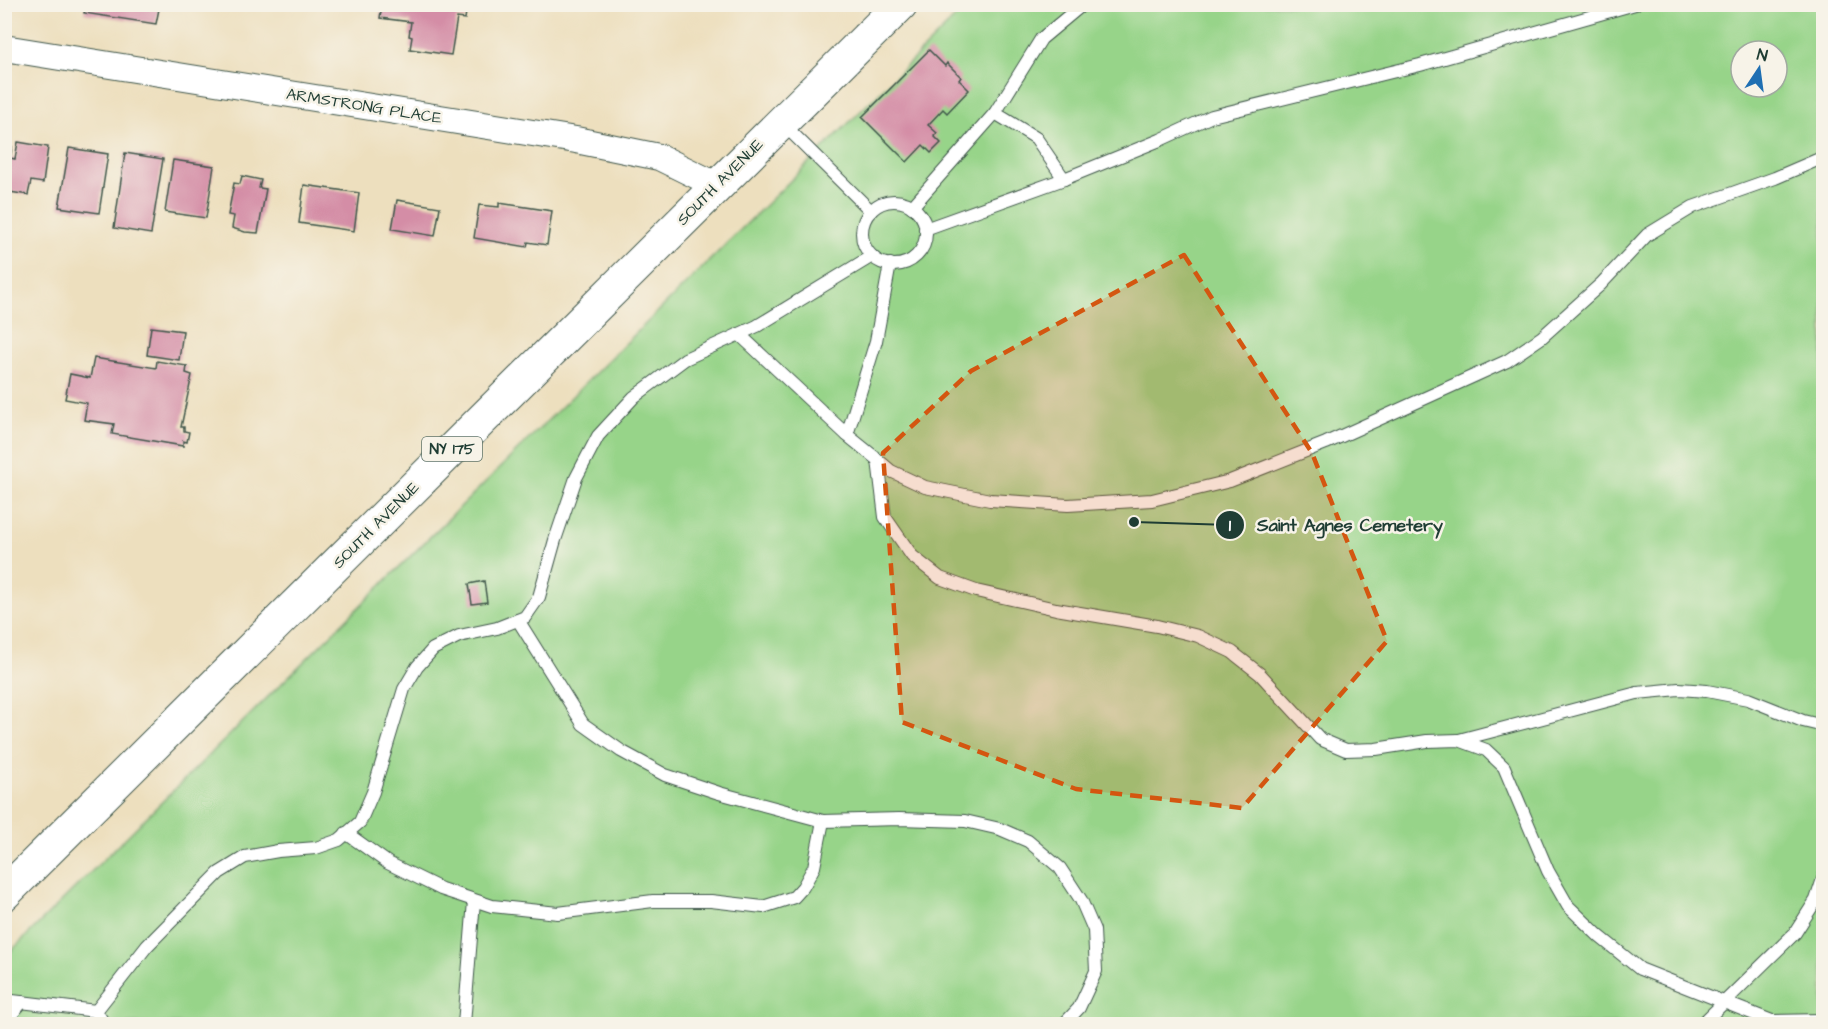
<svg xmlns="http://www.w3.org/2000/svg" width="1828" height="1029" viewBox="0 0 1828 1029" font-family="'Architects Daughter',sans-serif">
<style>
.green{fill:#97d489;stroke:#5b885e;stroke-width:1.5;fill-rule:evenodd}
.building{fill:#d48da6}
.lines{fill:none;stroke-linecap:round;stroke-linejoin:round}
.lane-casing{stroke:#3e5549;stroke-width:14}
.street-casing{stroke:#3e5549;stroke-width:28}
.primary-casing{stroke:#3e5549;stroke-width:35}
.lane{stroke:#fff;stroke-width:12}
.street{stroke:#fff;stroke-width:26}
.primary{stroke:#fff;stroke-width:33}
.marked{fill:#d45610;fill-opacity:0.2;stroke:#d45610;stroke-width:4.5;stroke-dasharray:12 8;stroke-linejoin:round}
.labels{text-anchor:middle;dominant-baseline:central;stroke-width:5;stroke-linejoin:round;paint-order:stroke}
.shield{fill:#f7f3e8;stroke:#60746a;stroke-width:1.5}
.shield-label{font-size:15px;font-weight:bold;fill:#1f3d34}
.street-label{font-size:16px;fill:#1f3d34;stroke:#f7f3e8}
.leader{fill:none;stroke:#1f3d34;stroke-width:2}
.callout-dot{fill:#1f3d34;stroke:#f7f3e8;stroke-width:2}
.mark-label{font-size:18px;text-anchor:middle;font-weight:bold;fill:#fff}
.callout-label{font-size:18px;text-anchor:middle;font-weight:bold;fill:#1f3d34;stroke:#f7f3e8;stroke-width:5;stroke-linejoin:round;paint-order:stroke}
</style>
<rect width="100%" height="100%" fill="#f7f3e8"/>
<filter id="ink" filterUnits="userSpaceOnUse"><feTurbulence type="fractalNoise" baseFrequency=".0167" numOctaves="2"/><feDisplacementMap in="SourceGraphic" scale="12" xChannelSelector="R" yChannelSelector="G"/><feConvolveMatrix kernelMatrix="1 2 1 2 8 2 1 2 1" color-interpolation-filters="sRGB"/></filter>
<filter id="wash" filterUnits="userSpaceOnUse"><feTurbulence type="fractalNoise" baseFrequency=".008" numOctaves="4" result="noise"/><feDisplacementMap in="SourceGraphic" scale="24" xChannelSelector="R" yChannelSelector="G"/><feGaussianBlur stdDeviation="1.35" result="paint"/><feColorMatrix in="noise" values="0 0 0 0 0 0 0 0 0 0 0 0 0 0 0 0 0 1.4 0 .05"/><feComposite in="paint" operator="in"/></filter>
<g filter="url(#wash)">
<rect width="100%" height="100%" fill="#eddfbe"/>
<path class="green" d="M968,5H1823V1024H5V957ZM1741,51H1777V87H1741Z"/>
<g id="blocks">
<g class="building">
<path d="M86,4H160L156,24L84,13Z"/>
<path d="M382,5H467L465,19L457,18L451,55L410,49L412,37L409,36L411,22L380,18Z"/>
<path d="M929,50L945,66L947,63L961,77L959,80L969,90L947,113L943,109L928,125L937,133L934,136L941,143L931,153L923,145L907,162L862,117Z"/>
<path d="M18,142L48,147L43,183L31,181L28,195L4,191V146L12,147L10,158L15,159Z"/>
<path d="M69,148L108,154L99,213L59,207Z"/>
<path d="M125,153L163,159L151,234L114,228Z"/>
<path d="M173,160L214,166L206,218L165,212Z"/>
<path d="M242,176L261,180L259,188L266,189L258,233L245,232L232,228L234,216L228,215L234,183L240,184Z"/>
<path d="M304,185L359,193L354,231L299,223Z"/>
<path d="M397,200L440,207L435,236L392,229Z"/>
<path d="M499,203L552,211L547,245L528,242L527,247L474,238L479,205L499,207Z"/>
<path d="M151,327L183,331L179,360L147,355Z"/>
<path d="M94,358L156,368L157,361L187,366L186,373L192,375L181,427H184V431L189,432L187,442L183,441V446L112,434L114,424L84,420L87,403L65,399L70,374L90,378Z"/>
<path d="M484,581L487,602L472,604L469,584Z"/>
</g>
</g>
</g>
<g filter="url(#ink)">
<use href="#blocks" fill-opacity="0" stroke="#3e5549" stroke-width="1.5"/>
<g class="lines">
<defs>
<g id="lane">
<path d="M995,113L1036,138L1064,179"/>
<path d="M782,123L871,211"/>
<circle cx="894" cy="233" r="32"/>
<path d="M912,207L995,113L1041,39L1083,4"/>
<path d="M925,229L1064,179L1160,140L1212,116L1420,65L1635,4"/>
<path d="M739,334L847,435L878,460L891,471L925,487L990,500L1068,505L1152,500L1230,481L1326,443L1507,361L1542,337L1601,284L1647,235L1693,207L1775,178L1824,157"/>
<path d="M847,435L876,341L890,264"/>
<path d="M878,460L885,517L912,556L940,578L976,591L1056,609L1157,626L1198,636L1232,652L1260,674L1320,739L1346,750L1376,749L1427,741L1459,740L1486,750L1504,767L1548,871L1568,906L1599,936L1640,969L1772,1021L1824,1020"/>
<path d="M518,620L583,724L621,751L665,775L719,793L823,821L899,819L965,821L1000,829L1028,841L1060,868L1081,900L1094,930L1096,971L1079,1008L1064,1024"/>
<path d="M1459,740L1637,693L1679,689L1707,691L1748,699L1803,721L1824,726"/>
<path d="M346,833L388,863L441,889L492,906L558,913L653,901H711L763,907L794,897L803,887L814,867L823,821"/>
<path d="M4,1000L96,1011L147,946L219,873L245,857L278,851L316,848L339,840L360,822L373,792L404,689L417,667L433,649L459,636L497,628L525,617L539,597L555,540L576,478L598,436L634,397L685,359L757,326L872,256"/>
<path d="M96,1011L104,1024"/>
<path d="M4,1023L22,1002"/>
<path d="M464,1024L474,901"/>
<path d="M1702,1024L1795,933L1816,900L1824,876"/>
</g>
<path id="street" d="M4,48L576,140L659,157L716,185"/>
<path id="primary" d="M4,894L901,4"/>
</defs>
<use href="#lane" class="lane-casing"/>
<use href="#street" class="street-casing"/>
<use href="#primary" class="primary-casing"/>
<use href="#lane" class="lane"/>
<use href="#street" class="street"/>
<use href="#primary" class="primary"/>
</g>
</g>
<path class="marked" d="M1184,255L1312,453L1387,641L1242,808L1076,789L902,722L883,453L971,371Z"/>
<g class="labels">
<rect class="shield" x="422" y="437" width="60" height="24" rx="4.5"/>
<g class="shield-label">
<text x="452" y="449">NY 175</text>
</g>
<g class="street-label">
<text transform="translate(364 106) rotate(9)">ARMSTRONG PLACE</text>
<text transform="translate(720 182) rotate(-45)">SOUTH AVENUE</text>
<text transform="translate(376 525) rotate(-45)">SOUTH AVENUE</text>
</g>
</g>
<path class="leader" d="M1134 522L1230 525"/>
<g class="callout-dot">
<circle cx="1134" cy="522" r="6"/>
<circle cx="1230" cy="525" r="15"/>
</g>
<g class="mark-label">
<text x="1230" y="531">1</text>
</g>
<g class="callout-label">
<text x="1350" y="531">Saint Agnes Cemetery</text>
</g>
<rect width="1828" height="1029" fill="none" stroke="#f7f3e8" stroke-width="24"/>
<g transform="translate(1759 69) rotate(13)"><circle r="28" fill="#f7f3e8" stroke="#a1aaa0" stroke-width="1.5"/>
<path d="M0-4.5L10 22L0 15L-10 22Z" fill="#1f6fb2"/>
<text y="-9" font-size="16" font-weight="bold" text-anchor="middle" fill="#1f3d34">N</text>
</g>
</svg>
